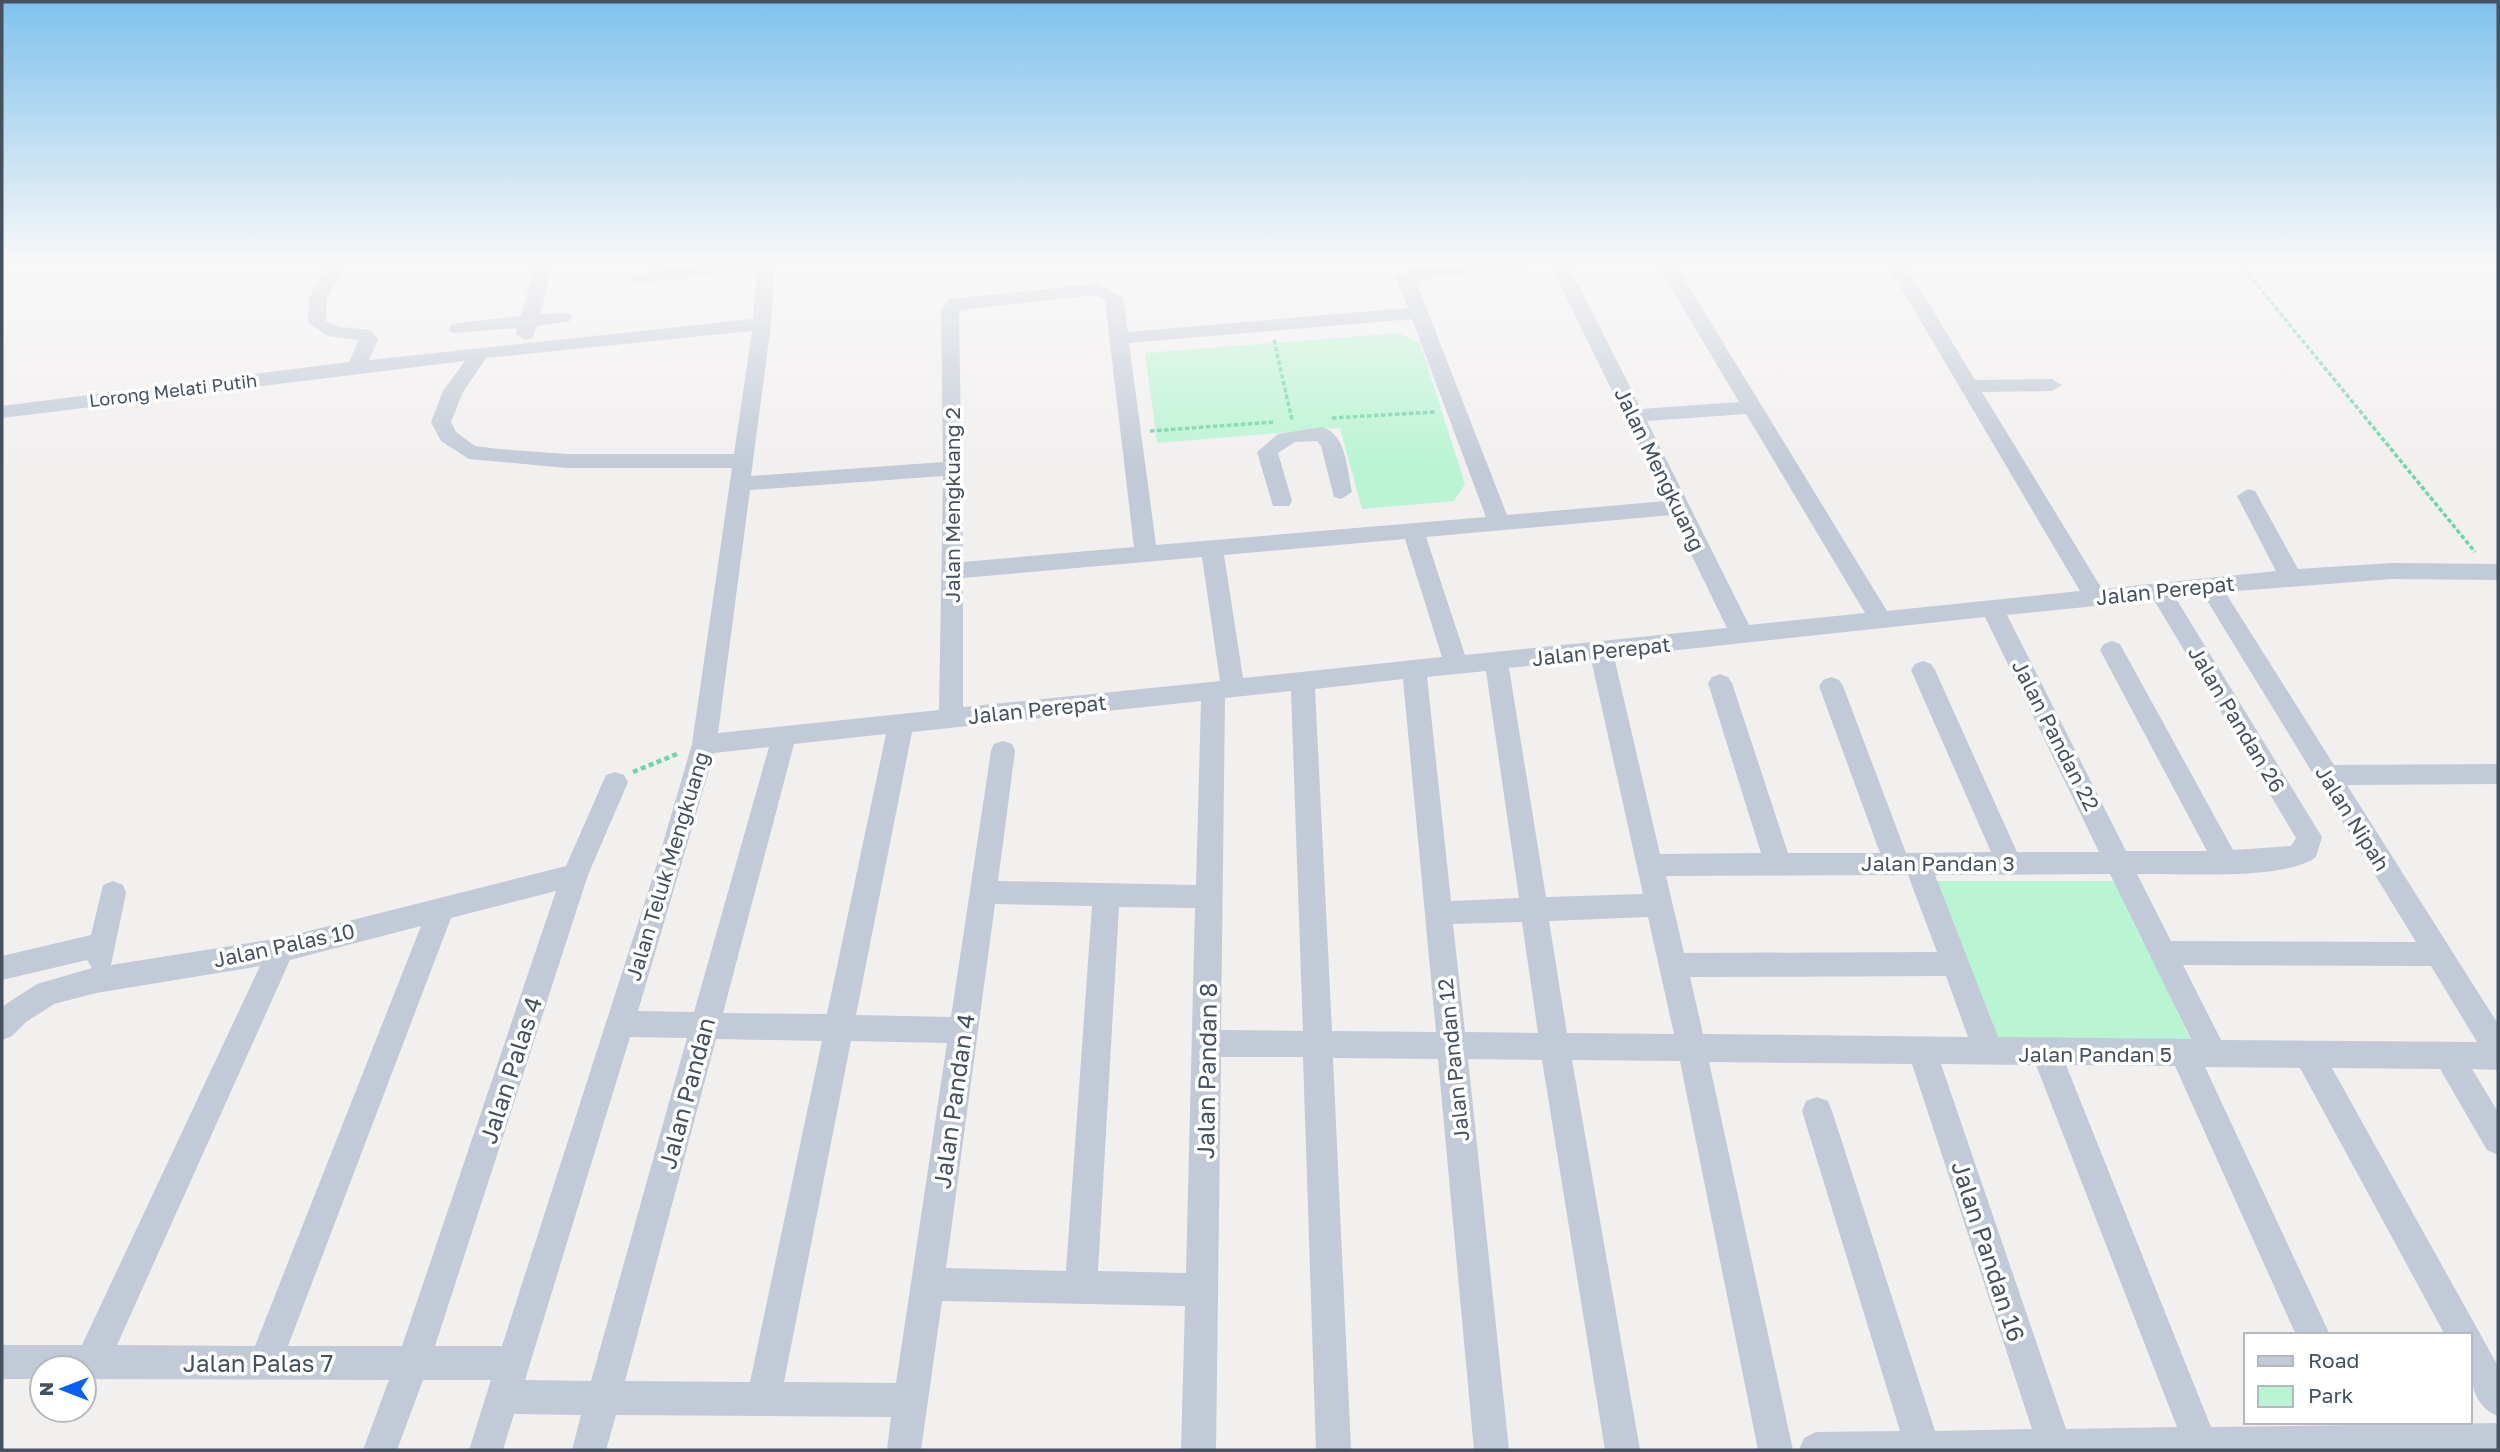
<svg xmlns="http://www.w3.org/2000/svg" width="2500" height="1452" viewBox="0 0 2500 1452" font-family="'Golos Text',sans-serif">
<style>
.green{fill:#b9f4d3}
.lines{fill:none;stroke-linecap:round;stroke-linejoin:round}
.path-far1{stroke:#6dd5a8;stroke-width:3.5;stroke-dasharray:4.5 2.5;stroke-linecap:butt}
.path{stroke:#6dd5a8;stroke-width:4.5;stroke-dasharray:5 3.5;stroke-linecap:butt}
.minor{fill:#c1cad6;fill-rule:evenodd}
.labels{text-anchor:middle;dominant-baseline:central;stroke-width:7;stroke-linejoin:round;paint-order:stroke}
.far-street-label{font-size:18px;fill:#45515f;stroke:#fff}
.street-label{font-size:21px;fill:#45515f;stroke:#fff}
.near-street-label{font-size:24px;fill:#45515f;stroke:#fff}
</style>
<rect width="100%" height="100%" fill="#f2efef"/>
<g class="green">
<path d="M1399,333L1420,343L1465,484L1454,501L1362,509L1340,428L1157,443L1145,353Z"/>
<path d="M1934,881H2116L2191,1041H1993Z"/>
</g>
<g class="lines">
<g class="path-far1">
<path d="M2240,264L2475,552"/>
<path d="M1274,340L1292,420"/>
<path d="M1332,418L1435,412"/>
<path d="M1150,431L1274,422"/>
</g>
<path class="path" d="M633,772L677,754"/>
<g class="minor">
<path d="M327,264H345L327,298L326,321L340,327L371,330L378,340L369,360L753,319L757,269L639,283L630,278L639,273L710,264H775L771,324L751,476L943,462L941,310L949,299L1097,284L1123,297L1128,332L1408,308L1396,277L1413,267L1529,264L1520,269L1415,279L1507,515L1666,501L1550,264H1568L1641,409L1739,402L1657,264H1675L1887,611L2080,591L1887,264H1905L1975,380L2052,379L2062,385L2052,391L1982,392L2102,589L2276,571L2237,496L2248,489L2255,491L2298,569L2392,563L2498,564V580L2392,579L2225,592L2334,765L2498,764V784L2347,785L2498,1024V1070L2472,1069L2498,1112V1155L2487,1150L2440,1069L2332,1068L2498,1366V1416C2466,1404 2470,1364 2470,1335H2445L2300,1068L2205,1067L2330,1335H2296L2175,1066L2066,1065L2211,1427L2498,1423V1450H1799L1804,1438L1816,1432L1900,1431L1802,1111L1806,1101L1817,1097L1828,1101L1832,1111L1935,1431L2032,1429L1912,1064L1709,1062L1793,1450H1758L1680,1061L1572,1060L1640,1450H1605L1542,1060L1468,1059L1509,1450H1474L1438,1059L1333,1058L1351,1450H1316L1303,1057H1221L1216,1450H1181L1185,1306L942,1301L921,1450H887L891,1417L616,1415L606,1450H572L581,1415L514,1414L503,1450H469L491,1380H423L397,1450H363L389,1380L84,1379V1368H42V1379H2V1345H82L260,966L96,993L54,1004L26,1022L12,1036L2,1040V1008L6,1004L37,984L92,968L87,960L2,980V956L91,935L103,885L113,881L123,885L126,893L111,965L281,938L566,866L606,775L615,772L624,775L628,782L588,875L435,1346H502L656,867L692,744L732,468H567L469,459L441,441L431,422L443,391L465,361L2,418V406L349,362L359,340L328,336L308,323L309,298ZM1094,295L1105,300L1134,547L963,562L959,310ZM1412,319L1486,517L1156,545L1129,343ZM752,331L734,454H567L499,449L475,446L456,432L451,422L463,392L486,358ZM1746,414L1865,613L1749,625L1647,421ZM943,476L939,710L718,733L750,490ZM1672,515L1727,628L1465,655L1426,537ZM1405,539L1442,657L1243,678L1224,555ZM1202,557L1220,681L963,707V578ZM2203,594L2416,942L2171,941L2137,874C2180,873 2284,881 2316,857L2322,837L2175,597ZM2154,600L2296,838L2291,846L2233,850L2120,644L2112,641L2104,644L2100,650L2207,851H2126L2007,615ZM1985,617L2099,852H2017L1935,670L1931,664L1923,661L1915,664L1911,670L1991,852L1906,853L1843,686L1839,680L1831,677L1823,680L1819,686L1880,853H1788L1732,683L1728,677L1720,674L1712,677L1708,683L1761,853L1660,854L1614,657ZM1591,659L1643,894L1546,897L1509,668ZM1486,671L1519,898L1451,901L1427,677ZM1403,679L1436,1032L1332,1031L1315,689ZM1291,691L1303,1031L1221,1030L1225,698ZM1201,701L1196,885L998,881L1015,751L1012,744L1003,741L994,744L991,751L951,1017L856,1015L912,732ZM886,734L827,1014L723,1013L794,744ZM769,747L694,1012L638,1011L714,753ZM2110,874L2191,1039L1998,1037L1935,875ZM1908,875L1937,952L1684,953L1666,876ZM556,891L402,1346H288L451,918ZM995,904L1092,906L1066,1271L946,1268ZM1119,907L1195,908L1186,1273L1098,1271ZM1648,917L1674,1034L1567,1033L1549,921ZM1522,922L1538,1033L1465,1032L1453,924ZM421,926L255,1346L117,1345L290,960ZM2183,965L2431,966L2477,1042L2221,1040ZM1946,976L1968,1037L1703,1034L1690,977ZM630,1037L687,1038L591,1381L525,1380ZM716,1039L822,1041L750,1382L625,1381ZM851,1041L947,1043L896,1383L784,1382ZM1941,1064L2036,1065L2177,1427L2066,1429Z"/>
<path d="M535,264H553L540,314L570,313L572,317L570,321L537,326L532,338L525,340L516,334L517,328L451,333L449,329L451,325L458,323L521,316Z"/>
<path d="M1322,427C1347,434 1347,471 1352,492L1341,499L1334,497L1321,446L1317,441L1295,442L1278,453L1292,501L1289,506H1273L1257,452L1278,434Z"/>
</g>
</g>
<linearGradient id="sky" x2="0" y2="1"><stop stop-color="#7fc2ed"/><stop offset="0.56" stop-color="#f9f8f8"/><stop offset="1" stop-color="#f9f8f8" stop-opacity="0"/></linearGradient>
<rect width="2500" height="468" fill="url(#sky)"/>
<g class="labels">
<g class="far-street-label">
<text transform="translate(173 390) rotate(-7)">Lorong Melati Putih</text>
</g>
<g class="street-label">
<text transform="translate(1660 469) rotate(64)">Jalan Mengkuang</text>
<text transform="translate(952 505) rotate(-90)">Jalan Mengkuang 2</text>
<text transform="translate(2165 590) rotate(-6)">Jalan Perepat</text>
<text transform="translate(1601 651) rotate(-6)">Jalan Perepat</text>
<text transform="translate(1037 709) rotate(-6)">Jalan Perepat</text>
<text transform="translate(2237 719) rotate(59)">Jalan Pandan 26</text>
<text transform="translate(2056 735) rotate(63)">Jalan Pandan 22</text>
<text transform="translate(2353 818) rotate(58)">Jalan Nipah</text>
<text x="1938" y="863">Jalan Pandan 3</text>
<text transform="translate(667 866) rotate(-73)">Jalan Teluk Mengkuang</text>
<text transform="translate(284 945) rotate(-12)">Jalan Palas 10</text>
<text x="2095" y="1054">Jalan Pandan 5</text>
<text transform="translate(1453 1060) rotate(-96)">Jalan Pandan 12</text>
</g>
<g class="near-street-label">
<text transform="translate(510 1070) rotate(-72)">Jalan Palas 4</text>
<text transform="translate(1206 1071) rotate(-89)">Jalan Pandan 8</text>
<text transform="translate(686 1093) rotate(-75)">Jalan Pandan</text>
<text transform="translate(953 1101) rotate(-82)">Jalan Pandan 4</text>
<text transform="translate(1989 1251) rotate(72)">Jalan Pandan 16</text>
<text x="258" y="1362">Jalan Palas 7</text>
</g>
</g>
<rect width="2500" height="1452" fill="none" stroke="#45515f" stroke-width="7"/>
<rect x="2244" y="1333" width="228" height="91" fill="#ffffff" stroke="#b5b9bf" stroke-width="2"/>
<rect x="2258" y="1356" width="35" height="10" fill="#c1cad6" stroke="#b5b9bf" stroke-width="2"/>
<text x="2308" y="1368" font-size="21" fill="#45515f">Road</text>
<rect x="2258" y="1386" width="35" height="21" fill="#b9f4d3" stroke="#b5b9bf" stroke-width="2"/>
<text x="2308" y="1403" font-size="21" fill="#45515f">Park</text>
<g transform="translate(63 1389) rotate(270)"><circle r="33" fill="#ffffff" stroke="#b5b9bf" stroke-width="2"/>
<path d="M0-5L12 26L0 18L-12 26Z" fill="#0660f5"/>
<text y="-10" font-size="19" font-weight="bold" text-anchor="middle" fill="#45515f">N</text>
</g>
</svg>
